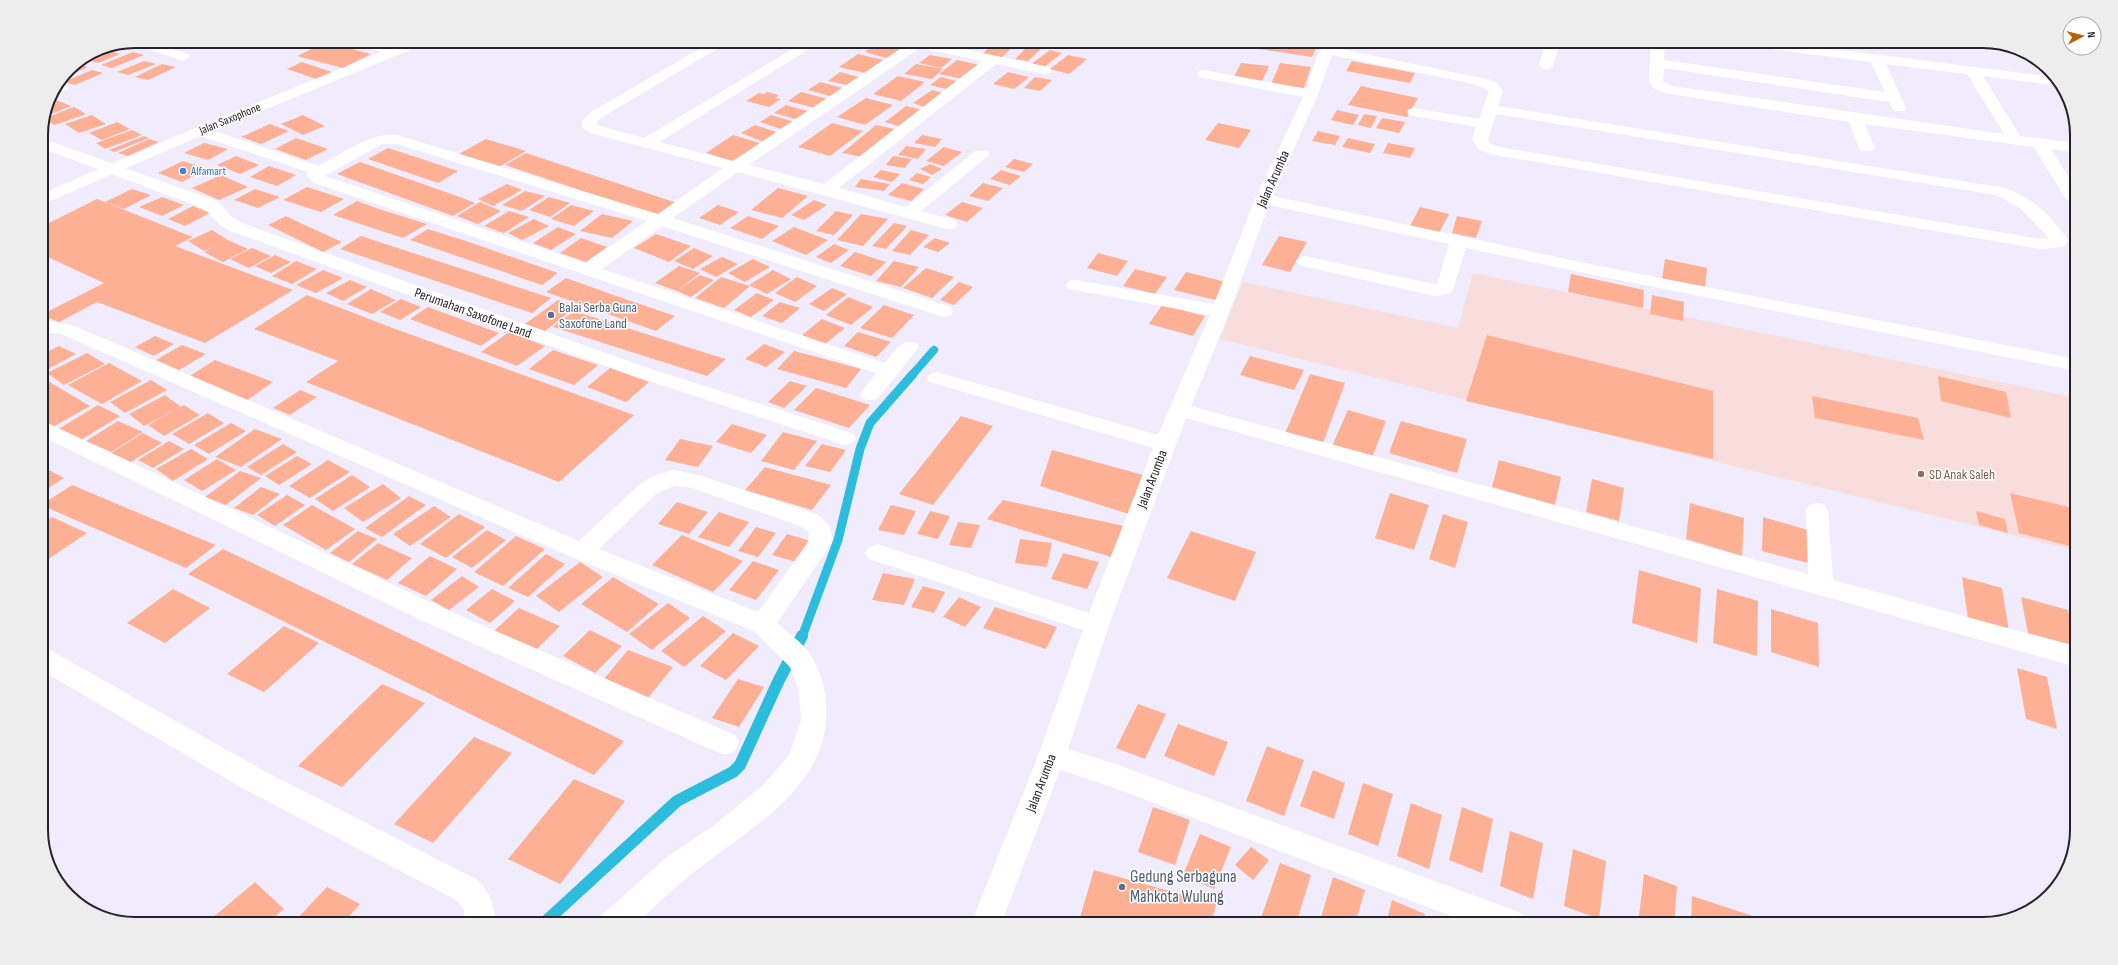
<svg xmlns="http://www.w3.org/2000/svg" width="2118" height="965" viewBox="0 0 2118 965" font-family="'Sofia Sans Condensed',sans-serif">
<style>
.education{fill:#f8dddc}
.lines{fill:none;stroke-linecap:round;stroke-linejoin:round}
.stream-far2{stroke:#2bbcde;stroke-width:8}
.stream-far1{stroke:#2bbcde;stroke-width:9}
.stream{stroke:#2bbcde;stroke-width:12}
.building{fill:#feb094}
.street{fill:#fff;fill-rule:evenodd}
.secondary{fill:#fff;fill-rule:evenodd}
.shop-dot{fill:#3f7fe0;stroke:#fff;stroke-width:1.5}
.service-dot{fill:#5c6f8a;stroke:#fff;stroke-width:1.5}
.education-dot{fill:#8d6e63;stroke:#fff;stroke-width:1.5}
.labels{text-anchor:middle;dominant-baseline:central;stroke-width:3;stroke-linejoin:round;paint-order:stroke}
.far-street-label{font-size:12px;fill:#25222d;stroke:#fff}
.far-shop-label{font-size:12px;fill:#366cbe;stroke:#fff;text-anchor:start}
.street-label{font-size:14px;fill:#25222d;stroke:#fff}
.service-label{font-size:14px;fill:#4e5e75;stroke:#fff;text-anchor:start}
.education-label{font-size:14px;fill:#785e54;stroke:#fff;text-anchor:start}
.near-service-label{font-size:17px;fill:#4e5e75;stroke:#fff;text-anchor:start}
.rim{fill:none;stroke:#25222d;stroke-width:2}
</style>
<rect width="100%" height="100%" fill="#f0ecfd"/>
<path class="education" d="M1473,273L2077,398V551L1220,339L1243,282L1458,328Z"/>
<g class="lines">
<path class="stream-far2" d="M912,375L934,350"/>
<path class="stream-far1" d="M802,637L838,540L860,449L870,423L913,374"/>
<path class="stream" d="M543,924L677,801L733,772L740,765L778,682L802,636"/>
</g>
<g class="building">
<path d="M943,41H959L954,45L941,42Z"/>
<path d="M997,41H1012L1018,42L1001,58L982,54Z"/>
<path d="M1243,41H1320L1312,57L1240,46Z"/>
<path d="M1415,41H1434L1432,45Z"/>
<path d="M326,42L371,54L343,68L297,56Z"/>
<path d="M880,42L906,48L890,59L865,52Z"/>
<path d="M1027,47L1041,49L1028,61L1015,59Z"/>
<path d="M1050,50L1062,53L1043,68L1030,65Z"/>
<path d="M110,51L120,54L98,63L88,60Z"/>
<path d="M133,52L144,55L112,68L101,65Z"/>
<path d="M858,54L883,60L865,73L839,67Z"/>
<path d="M930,55L952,59L941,68L919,63Z"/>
<path d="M1068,55L1087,59L1069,74L1050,69Z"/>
<path d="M957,60L980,65L963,79L939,74Z"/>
<path d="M144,61L156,64L128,75L117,72Z"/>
<path d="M1352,61L1415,73L1410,83L1346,71Z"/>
<path d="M302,62L335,73L319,80L287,69Z"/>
<path d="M1241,63L1269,66L1262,81L1234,77Z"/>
<path d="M1280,63L1311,67L1304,88L1271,84Z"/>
<path d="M77,64L88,67L62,79L69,68Z"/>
<path d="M162,64L176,67L148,80L135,77Z"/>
<path d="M916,64L939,68L943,69L932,79L904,74Z"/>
<path d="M92,70L103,73L75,85L64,82Z"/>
<path d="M840,72L863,78L852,86L828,81Z"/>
<path d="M1008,72L1029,77L1014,89L993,84Z"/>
<path d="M898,76L925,82L901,101L873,94Z"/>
<path d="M941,77L960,82L950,90L930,85Z"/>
<path d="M1035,77L1052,80L1040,91L1024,88Z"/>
<path d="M820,82L846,89L834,97L808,90Z"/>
<path d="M1361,86L1418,98L1407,117L1348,105Z"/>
<path d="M932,90L947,94L927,108L913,103Z"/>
<path d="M767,92L779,95L775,98L781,99L769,107L746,101L759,93L764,94Z"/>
<path d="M801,92L828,99L815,108L788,101Z"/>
<path d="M866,98L893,105L865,125L837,117Z"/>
<path d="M56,100L71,106L44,117L47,103Z"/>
<path d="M786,105L811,112L799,120L774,113Z"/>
<path d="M906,106L923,110L901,127L885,122Z"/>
<path d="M74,107L86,114L55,125L43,119Z"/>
<path d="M1337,110L1359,115L1353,125L1331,120Z"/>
<path d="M1364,114L1377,116L1371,128L1358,125Z"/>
<path d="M92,115L106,124L79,133L65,124Z"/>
<path d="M303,115L325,126L303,135L281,124Z"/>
<path d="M771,115L795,122L784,130L760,122Z"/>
<path d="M1382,118L1405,122L1399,133L1376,128Z"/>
<path d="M117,122L130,129L102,140L89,133Z"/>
<path d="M832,123L863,131L830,156L798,147Z"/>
<path d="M1218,123L1251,130L1239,148L1205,140Z"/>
<path d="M270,124L289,131L261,144L241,137Z"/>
<path d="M755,125L779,133L764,142L741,133Z"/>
<path d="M876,125L895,129L862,157L842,153Z"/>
<path d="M132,130L142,135L105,149L96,143Z"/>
<path d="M1318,131L1340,136L1335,145L1312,141Z"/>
<path d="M733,135L763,144L735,162L706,153Z"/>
<path d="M922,135L942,139L935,147L914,143Z"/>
<path d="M144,136L149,138L114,152L109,150Z"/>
<path d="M296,138L328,149L306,160L275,149Z"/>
<path d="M1348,138L1375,144L1370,153L1342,147Z"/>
<path d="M149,139L159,142L128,156L118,153Z"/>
<path d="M486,139L526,151L499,167L457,155Z"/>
<path d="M204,143L228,149L208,160L184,153Z"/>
<path d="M1388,143L1415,148L1410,158L1383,153Z"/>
<path d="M906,146L926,149L918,159L898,155Z"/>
<path d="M944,147L962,152L944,166L926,161Z"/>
<path d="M388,148L422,159L458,171L438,183L368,159Z"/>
<path d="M526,153L541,158L677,203L657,216L505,165Z"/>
<path d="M236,156L259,165L240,174L217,165Z"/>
<path d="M893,156L912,159L905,168L886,165Z"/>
<path d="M1014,159L1033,164L1024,172L1005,167Z"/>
<path d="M183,161L208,169L182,182L158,173Z"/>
<path d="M360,162L460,197L475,203L453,216L337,174Z"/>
<path d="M930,164L942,169L932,175L920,169Z"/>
<path d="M269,166L296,175L277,186L250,177Z"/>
<path d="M881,170L900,174L892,182L873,177Z"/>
<path d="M1001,170L1021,176L1010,185L990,179Z"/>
<path d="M917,173L931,177L923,184L909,180Z"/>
<path d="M221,175L248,187L219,200L192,188Z"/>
<path d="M861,179L890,184L884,191L855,187Z"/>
<path d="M902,183L924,189L911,201L888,195Z"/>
<path d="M983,183L1003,188L988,201L969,196Z"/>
<path d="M507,184L522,190L493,206L478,199Z"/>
<path d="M307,187L326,193L344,199L321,212L283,200Z"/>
<path d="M778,188L808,196L782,218L751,210Z"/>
<path d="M132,189L151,195L124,209L105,202Z"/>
<path d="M255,189L280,197L258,208L234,200Z"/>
<path d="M525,191L545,196L522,211L502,205Z"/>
<path d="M162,197L184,205L162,216L139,207Z"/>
<path d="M549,197L570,203L550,217L529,210Z"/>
<path d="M97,199L193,237L175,246L293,290L205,343L97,302L59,322L41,315L104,283L41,254V227Z"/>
<path d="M814,200L827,205L804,220L791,215Z"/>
<path d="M357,201L379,209L427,224L403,238L333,215Z"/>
<path d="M480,202L501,211L478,224L457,216Z"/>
<path d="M962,202L983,208L967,222L945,215Z"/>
<path d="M571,205L594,211L574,226L551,219Z"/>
<path d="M718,205L739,212L720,225L699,218Z"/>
<path d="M193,206L210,213L185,226L168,219Z"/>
<path d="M1420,207L1449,214L1438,235L1409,228Z"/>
<path d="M509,211L529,217L504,233L484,226Z"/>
<path d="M836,211L853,215L834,235L816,231Z"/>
<path d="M602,214L633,221L612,238L580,231Z"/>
<path d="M861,214L888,219L863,246L837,240Z"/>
<path d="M286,216L307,226L342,242L323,252L268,225Z"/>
<path d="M748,216L779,226L762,239L730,228Z"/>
<path d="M1457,216L1482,221L1476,238L1452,233Z"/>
<path d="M534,219L549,226L522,240L508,233Z"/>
<path d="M894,223L907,226L886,249L872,246Z"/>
<path d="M558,227L576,234L551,250L533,243Z"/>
<path d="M794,227L828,240L806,255L772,241Z"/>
<path d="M428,229L469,242L558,273L542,285L410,240Z"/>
<path d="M212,230L228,240L248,249L223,262L204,252L217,245L204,251L188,241Z"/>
<path d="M911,230L929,235L910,255L892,251Z"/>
<path d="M656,234L691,246L669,262L634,248Z"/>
<path d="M361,236L493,279L551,298L532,313L340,249Z"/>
<path d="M1279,236L1307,242L1290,272L1262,265Z"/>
<path d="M581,238L607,247L586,262L560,253Z"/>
<path d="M935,238L950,243L938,252L923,247Z"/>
<path d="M834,244L849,250L831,263L816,257Z"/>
<path d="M252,248L271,256L249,268L230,259Z"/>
<path d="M694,248L713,256L693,269L674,261Z"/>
<path d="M855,252L886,262L871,276L840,266Z"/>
<path d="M1098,253L1128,261L1117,276L1087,268Z"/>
<path d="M275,255L291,262L271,273L255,266Z"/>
<path d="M722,257L738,264L716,277L700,269Z"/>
<path d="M753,259L770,267L745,282L728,273Z"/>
<path d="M1665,259L1707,268L1705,288L1662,279Z"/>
<path d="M296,261L317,269L292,284L272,276Z"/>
<path d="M894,261L919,267L901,287L876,281Z"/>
<path d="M679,266L700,273L677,291L655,283Z"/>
<path d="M926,268L954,277L932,298L903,288Z"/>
<path d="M1135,269L1167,277L1155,294L1123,286Z"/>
<path d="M323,270L343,278L316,293L296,285Z"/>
<path d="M773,270L791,279L767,294L749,285Z"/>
<path d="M1186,272L1226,282L1215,300L1174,290Z"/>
<path d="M1571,274L1644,290L1643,308L1568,292Z"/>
<path d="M700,275L714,280L691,297L677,291Z"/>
<path d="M721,277L750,286L724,308L695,298Z"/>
<path d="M797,277L817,286L795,302L775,293Z"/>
<path d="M566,278L622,298L675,316L656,331L546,292Z"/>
<path d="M350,280L367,287L343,301L326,293Z"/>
<path d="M959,282L973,287L954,305L940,300Z"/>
<path d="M832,288L847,294L824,311L809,304Z"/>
<path d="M371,289L396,300L372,314L347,304Z"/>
<path d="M757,293L774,300L751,317L734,310Z"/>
<path d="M307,295L390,327L634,415L559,482L306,382L338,361L254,329Z"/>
<path d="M1652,295L1684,302L1683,321L1650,314Z"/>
<path d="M848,297L873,307L851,325L826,315Z"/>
<path d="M401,299L421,307L400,320L380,312Z"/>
<path d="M558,300L576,307L545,331L525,324Z"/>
<path d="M780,302L800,308L782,323L762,316Z"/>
<path d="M884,305L914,315L892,338L860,328Z"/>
<path d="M1162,305L1205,316L1193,336L1149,324Z"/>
<path d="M428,307L466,321L499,333L481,346L410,319Z"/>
<path d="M574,311L706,353L726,359L707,376L553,327Z"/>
<path d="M822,319L845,328L825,344L802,335Z"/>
<path d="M509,332L545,346L517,366L481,352Z"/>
<path d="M858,332L891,342L876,357L844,346Z"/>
<path d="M1487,335L1713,391V459L1466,401Z"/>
<path d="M155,336L174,344L154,356L135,347Z"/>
<path d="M764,344L785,352L766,367L745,359Z"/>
<path d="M182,345L206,354L179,370L156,360Z"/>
<path d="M59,346L76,354L41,373V355Z"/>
<path d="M553,350L598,365L574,385L529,369Z"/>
<path d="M794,351L821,358L861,369L846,388L777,369Z"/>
<path d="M87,353L105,364L64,385L47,373Z"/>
<path d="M1250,356L1304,370L1294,390L1240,375Z"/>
<path d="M215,360L273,382L246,401L188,377Z"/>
<path d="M109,363L142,381L102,404L68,385Z"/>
<path d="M610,368L649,382L626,402L587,387Z"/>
<path d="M1310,374L1345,383L1322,446L1284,436Z"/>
<path d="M1938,376L2006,392L2011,418L1941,401Z"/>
<path d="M151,380L167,390L125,413L110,402Z"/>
<path d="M48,381L90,406L53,427L41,419V385Z"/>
<path d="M790,381L807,386L784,408L768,402Z"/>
<path d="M816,388L870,405L849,428L794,410Z"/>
<path d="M300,390L317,397L290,415L273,408Z"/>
<path d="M165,395L181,407L144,426L129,414Z"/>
<path d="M1812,396L1918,418L1924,440L1815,418Z"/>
<path d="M98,405L120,416L79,441L57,430Z"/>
<path d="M184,405L200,415L164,436L148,425Z"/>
<path d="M1348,410L1386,421L1372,458L1332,446Z"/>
<path d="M208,413L224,423L189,444L172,434Z"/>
<path d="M961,416L993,426L933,505L899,494Z"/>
<path d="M118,421L143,432L111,452L86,441Z"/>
<path d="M1401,421L1467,439L1457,473L1389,453Z"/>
<path d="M231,423L246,431L209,454L194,445Z"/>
<path d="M732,424L767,435L751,453L716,442Z"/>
<path d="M255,429L282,439L241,467L215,457Z"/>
<path d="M783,432L817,441L794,470L761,461Z"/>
<path d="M143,433L162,443L129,463L111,453Z"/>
<path d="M680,439L713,446L698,467L665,460Z"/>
<path d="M169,441L184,449L153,468L138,460Z"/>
<path d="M283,444L297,452L261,475L247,467Z"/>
<path d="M822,444L846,450L830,472L805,466Z"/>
<path d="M191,449L208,459L173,481L156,469Z"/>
<path d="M1052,450L1147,476L1132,515L1040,486Z"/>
<path d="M297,456L312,464L279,485L265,476Z"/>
<path d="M217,459L236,470L202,491L184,480Z"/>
<path d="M328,460L350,472L310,498L289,486Z"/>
<path d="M1499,460L1561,477L1555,505L1492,487Z"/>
<path d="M41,466L64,478L41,493Z"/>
<path d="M765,467L831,485L812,510L745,490Z"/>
<path d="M240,471L261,478L226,505L205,497Z"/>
<path d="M352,475L370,487L333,511L315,499Z"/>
<path d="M1592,479L1624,488L1619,521L1586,512Z"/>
<path d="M383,484L401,498L363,522L344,508Z"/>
<path d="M72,485L196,537L216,545L186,568L41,505Z"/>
<path d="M261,487L280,494L253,515L234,508Z"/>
<path d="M1390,493L1429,505L1414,550L1375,538Z"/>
<path d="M2010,493L2077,509V548L2019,533Z"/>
<path d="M287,495L305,505L275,526L257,515Z"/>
<path d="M409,496L426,505L382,537L365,528Z"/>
<path d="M1003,500L1124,526L1111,557L987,519Z"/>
<path d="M677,502L708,512L689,534L658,524Z"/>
<path d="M1690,503L1744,518L1742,556L1686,539Z"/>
<path d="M312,505L355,529L326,550L283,525Z"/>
<path d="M891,505L916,511L904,535L878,530Z"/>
<path d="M434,506L451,517L410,546L393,534Z"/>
<path d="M930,511L950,516L938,539L917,534Z"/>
<path d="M1976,511L2005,519L2008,533L1979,525Z"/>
<path d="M719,512L749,522L729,547L698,537Z"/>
<path d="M459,514L485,527L446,558L420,544Z"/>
<path d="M1443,514L1468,522L1455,568L1429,559Z"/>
<path d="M52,517L87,533L41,564V524Z"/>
<path d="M1763,517L1808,530V563L1762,551Z"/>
<path d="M958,522L980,525L971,548L949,545Z"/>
<path d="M756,527L776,533L758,557L738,551Z"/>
<path d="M487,530L506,540L472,568L452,557Z"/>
<path d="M358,531L377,539L349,562L330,553Z"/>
<path d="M1191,531L1256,552L1235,601L1167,578Z"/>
<path d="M787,534L811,541L796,562L772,555Z"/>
<path d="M682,535L743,561L713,592L652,565Z"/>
<path d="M516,536L545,549L503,586L474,572Z"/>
<path d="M1020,539L1052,543L1047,567L1015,563Z"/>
<path d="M378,543L412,558L387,580L352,564Z"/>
<path d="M223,549L411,639L624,741L594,775L571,764L188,574Z"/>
<path d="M1063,553L1099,562L1087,589L1051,579Z"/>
<path d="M546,554L565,564L528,597L508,588Z"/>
<path d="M430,556L457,569L426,596L398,583Z"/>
<path d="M753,561L779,570L756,600L729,590Z"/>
<path d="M580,562L603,577L559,612L536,596Z"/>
<path d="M1639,570L1701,588L1697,643L1632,623Z"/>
<path d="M883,573L915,579L904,605L872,600Z"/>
<path d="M462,576L479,587L449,610L431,600Z"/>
<path d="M613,577L659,604L627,632L581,604Z"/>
<path d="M1962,577L2002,588L2009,631L1968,619Z"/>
<path d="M923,586L945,592L934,613L911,607Z"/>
<path d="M173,589L210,608L165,643L127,623Z"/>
<path d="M492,589L515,601L490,623L466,610Z"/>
<path d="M1717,589L1758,601L1757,656L1713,643Z"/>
<path d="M959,597L981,607L965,627L943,617Z"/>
<path d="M2021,597L2068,610L2076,646L2028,633Z"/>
<path d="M668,603L690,618L652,650L629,634Z"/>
<path d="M995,607L1057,627L1046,649L983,628Z"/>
<path d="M519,608L560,626L535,651L494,631Z"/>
<path d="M1771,609L1818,623L1819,667L1771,652Z"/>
<path d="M703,616L726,631L684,667L661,651Z"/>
<path d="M284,626L319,643L264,692L227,674Z"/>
<path d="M590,630L622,646L595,673L563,656Z"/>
<path d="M733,633L759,646L726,680L700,666Z"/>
<path d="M628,650L673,667L648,698L603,680Z"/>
<path d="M2017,668L2047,677L2057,729L2026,719Z"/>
<path d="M738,679L764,687L739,727L712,718Z"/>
<path d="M2073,682L2077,684V699H2076Z"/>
<path d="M382,684L425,703L342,787L298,766Z"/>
<path d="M1138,704L1166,714L1145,759L1116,748Z"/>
<path d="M1178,724L1228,742L1214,776L1164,756Z"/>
<path d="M474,737L512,753L433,843L394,824Z"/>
<path d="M1267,746L1304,760L1284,816L1246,801Z"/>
<path d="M1313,770L1345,783L1334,819L1300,806Z"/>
<path d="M574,779L625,801L560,884L508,859Z"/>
<path d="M1363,783L1393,794L1378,846L1348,834Z"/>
<path d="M1411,803L1442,815L1429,869L1397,856Z"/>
<path d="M1153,807L1190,820L1175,865L1138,852Z"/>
<path d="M1462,807L1493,819L1482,873L1449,860Z"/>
<path d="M1510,831L1543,843L1533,899L1500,886Z"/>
<path d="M1200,834L1231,847L1214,889L1183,875Z"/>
<path d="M1251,847L1269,860L1253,880L1235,865Z"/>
<path d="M1573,849L1606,861L1599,919L1564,906Z"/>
<path d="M1280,863L1311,875L1296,924H1268L1260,921Z"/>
<path d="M1094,870L1216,904L1211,924H1078Z"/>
<path d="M1644,874L1677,886L1674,924H1638Z"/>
<path d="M1333,877L1365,890L1355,924H1319Z"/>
<path d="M255,882L284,909L266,924H205Z"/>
<path d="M327,887L360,904L342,924H292Z"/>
<path d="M1692,896L1753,916V924H1691Z"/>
<path d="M1392,900L1425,914L1422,924H1386Z"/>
<path d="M1771,918L1787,924H1771Z"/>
</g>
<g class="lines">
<g class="street">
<path d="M135,41H147L188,54L190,57L183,61L128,42Z"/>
<path d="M345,41H369L400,48L402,51L395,55L347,44Z"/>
<path d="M713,41H730L601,118L597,122V125L644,138L806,41H822L659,142L733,161L906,45L899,41H926L1044,66L1049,67L1051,70L1049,73L1044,74L996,64L839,188L906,207L975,151H987L989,154L987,157L921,211L955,220L957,224L955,228L949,229L943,228L738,172L673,218L951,307L953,311L951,315L944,317L937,315L662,226L602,269L885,363C894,352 900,339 916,343L919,347L916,351L877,399L870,400L863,399L860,394L876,373L314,183L306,175L308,172L195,134L192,131L195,128H205L319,166C344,153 369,133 397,135L658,214L723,168L590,133L582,127V121L591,112ZM920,48L982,61L824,184L749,165ZM382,144H396L647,221L586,263L325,176Z"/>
<path d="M1327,41H1341L1336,48L1491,80L1497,83L1503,91L1498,106L2005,188C2032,197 2051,216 2068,240L2064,247L2040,249L1490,154C1480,150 1476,149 1472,139L1476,127L1414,116L1409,115L1407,112L1409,109L1414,108L1479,119L1489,91L1487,89L1469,83L1332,55L1318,94L1273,196L1599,266L2077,359V371L1599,276L1466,248L1452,292L1439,296L1430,295L1299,265L1296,261L1299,257L1305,256L1437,285L1449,244L1269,205L1225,323L1191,406L1808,574L1806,511L1809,505L1817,503L1825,505L1828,511L1833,580L2077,647V667L1186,418L1109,625L1068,749L1115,764L1511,909L1522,914L1526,924H1472L1112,787L1060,770L1001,924H971L1038,756L1083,630L869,559L865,553L869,547L877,544L1089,613L1153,448L930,382L927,378L930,374L937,372L1158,435L1210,315L1075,290L1069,289L1066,285L1069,281L1075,280L1214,304L1255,199L1303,97L1204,78L1199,77L1197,74L1199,71L1204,70L1306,89L1317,56ZM1496,114L1996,195L2020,208L2049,238L2040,239L1499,147L1489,143L1488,139Z"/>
<path d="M1546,41H1560L1553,66L1546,70L1539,66Z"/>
<path d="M1651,41H1665L1664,60L1885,92L1871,62L1739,45L1732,41H1771L2054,77L2062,86L1983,76L2020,136L2077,143V153L2051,149L2077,191V204L2066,199L2034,147L1865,124L1875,148L1872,151H1862L1859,148L1849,122L1664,93L1653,88L1649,81ZM1886,64L1967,74L2004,134L1672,86L1663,81L1664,68L1889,102L1894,111H1904L1906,108Z"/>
<path d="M60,81L69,87L67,90L62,91L55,89Z"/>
<path d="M41,138L217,201L232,217L242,223L645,367L852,433L856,438L852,443L845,445L838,443L631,375L230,231L220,225L205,209L41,148Z"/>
<path d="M41,320L72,325L579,541L640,484L653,476L674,470L702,476L816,514C828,522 834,529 831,544L777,623C788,633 802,642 810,654C819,667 825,687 826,703C833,788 744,831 688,877C670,891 653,908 636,924H599L603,914L667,857L713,826L763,785L790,754L801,720L799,690L790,667L754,631L574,558L61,334L41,332ZM674,486L692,488L800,526L808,531L809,535L808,542L758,612L599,549L656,494Z"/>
<path d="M41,420L443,608L735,735L739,743L735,751L725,755L715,751L425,622L41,436Z"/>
<path d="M41,647L50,650L264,771L478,880C489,892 496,907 495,924H465L464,910L456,900L244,789L41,670Z"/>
</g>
<path class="secondary" d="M408,41H427L425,44L205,134L41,205V194L195,128Z"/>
</g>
<circle class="shop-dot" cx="183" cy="171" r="4"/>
<g class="service-dot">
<circle cx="551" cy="315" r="4"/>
<circle cx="1122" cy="887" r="4"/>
</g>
<circle class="education-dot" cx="1921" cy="474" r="4"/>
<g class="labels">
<g class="far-street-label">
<text transform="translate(230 119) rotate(-22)">Jalan Saxophone</text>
</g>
<g class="far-shop-label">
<text x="191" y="171">Alfamart</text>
</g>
<g class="street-label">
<text transform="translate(1273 179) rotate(-66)">Jalan Arumba</text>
<text transform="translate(473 313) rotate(20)">Perumahan Saxofone Land</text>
<text transform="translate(1152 479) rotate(-69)">Jalan Arumba</text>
<text transform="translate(1041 783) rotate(-69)">Jalan Arumba</text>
</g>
<g class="service-label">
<text x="559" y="307">Balai Serba Guna<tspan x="559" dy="16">Saxofone Land</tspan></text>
</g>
<g class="education-label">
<text x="1929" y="474">SD Anak Saleh</text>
</g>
<g class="near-service-label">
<text x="1130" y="877">Gedung Serbaguna<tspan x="1130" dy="20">Mahkota Wulung</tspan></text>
</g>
</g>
<path d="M0 0H2118V965H0ZM135 48H1983A87 87 0 0 1 2070 135V830A87 87 0 0 1 1983 917H135A87 87 0 0 1 48 830V135A87 87 0 0 1 135 48Z" fill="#eeedee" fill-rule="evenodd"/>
<path class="rim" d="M135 48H1983A87 87 0 0 1 2070 135V830A87 87 0 0 1 1983 917H135A87 87 0 0 1 48 830V135A87 87 0 0 1 135 48Z"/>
<g transform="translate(2082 36) rotate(83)"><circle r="19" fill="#ffffff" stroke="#a8a7ab"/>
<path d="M0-3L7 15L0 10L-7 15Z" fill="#ba5f03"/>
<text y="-6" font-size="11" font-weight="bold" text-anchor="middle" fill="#25222d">N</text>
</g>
</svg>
